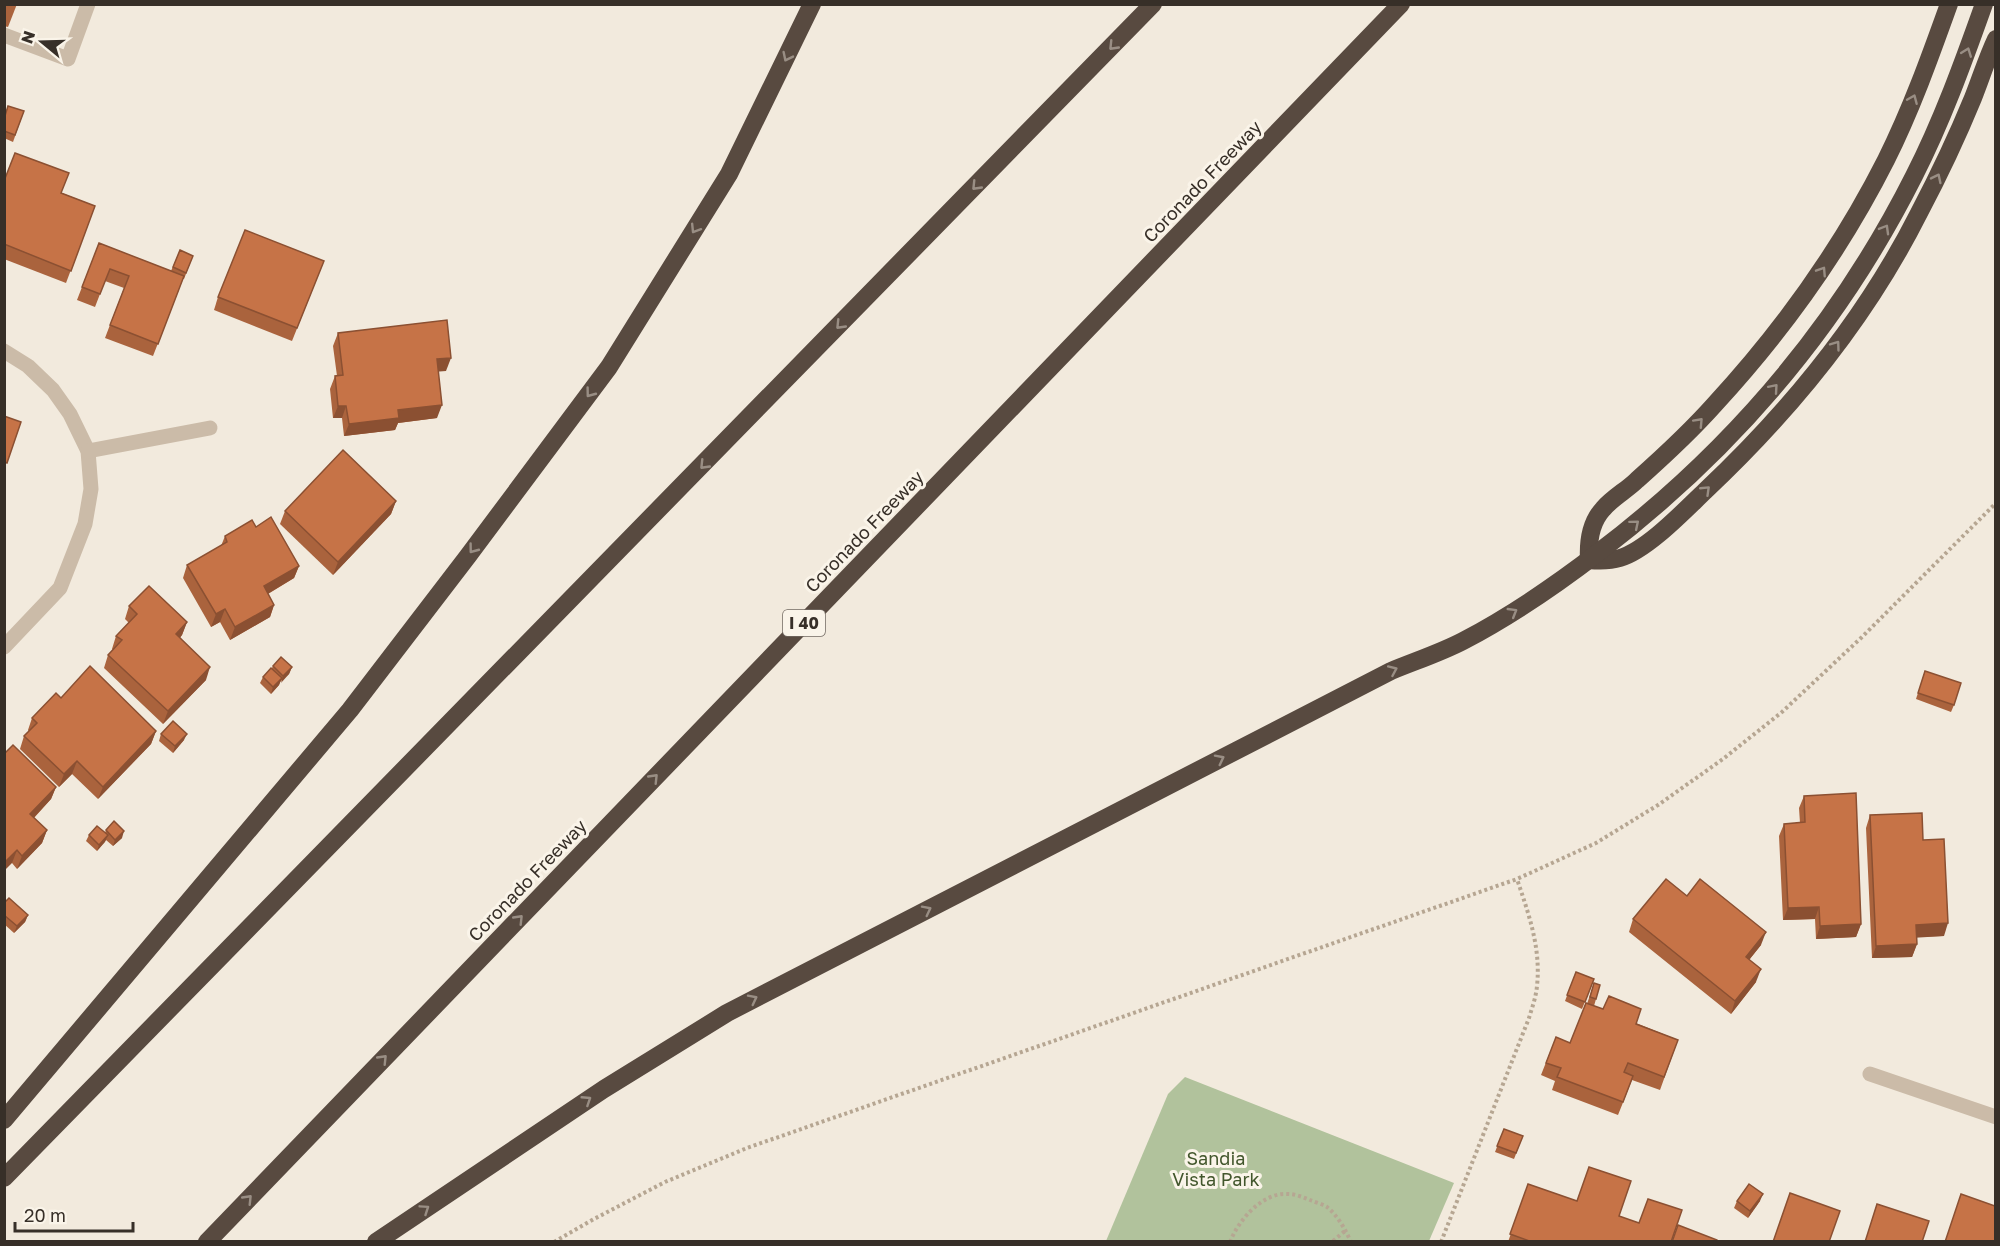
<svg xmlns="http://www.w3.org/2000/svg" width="2000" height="1246" viewBox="0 0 2000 1246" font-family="'Golos Text',sans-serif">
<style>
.green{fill:#b1c29c}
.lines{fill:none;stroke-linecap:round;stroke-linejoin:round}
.path{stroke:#b6a692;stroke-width:4;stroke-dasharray:3 3;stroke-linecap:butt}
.service{stroke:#cbbba8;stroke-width:15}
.minor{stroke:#cbbba8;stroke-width:15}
.motorway{stroke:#584a40;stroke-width:18}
.wall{fill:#aa633d}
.shaded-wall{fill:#8b5032}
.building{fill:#c67347;stroke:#8b5032;stroke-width:1.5}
.oneway{stroke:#998e84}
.labels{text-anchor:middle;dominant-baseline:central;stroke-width:6;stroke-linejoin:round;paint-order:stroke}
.shield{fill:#faf4e9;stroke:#726a62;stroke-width:1.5}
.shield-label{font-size:16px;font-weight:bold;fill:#372f28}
.street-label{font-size:18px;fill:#372f28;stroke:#faf4e9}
.park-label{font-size:18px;fill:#42562c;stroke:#faf4e9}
</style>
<rect width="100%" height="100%" fill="#f2eadd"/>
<path class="green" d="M1185,1077L1454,1183L1429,1241H1106L1168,1094Z"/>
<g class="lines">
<g class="path">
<path d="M1333,1241L1345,1231"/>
<path d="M554,1242L594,1219L665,1182L747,1148L1517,879L1596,843L1658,805L1723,759L1782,712L1862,637L1996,503"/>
<path d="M1230,1242C1238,1221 1262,1192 1288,1194C1295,1194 1303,1197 1310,1200C1315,1202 1322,1204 1327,1207C1338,1216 1345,1229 1351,1242"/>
<path d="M1441,1242L1529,1018C1532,1008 1536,997 1537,986C1541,948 1529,915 1517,879"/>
</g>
<path class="service" d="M4,35L68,59L88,4"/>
<g class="minor">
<path d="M4,351L28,366L53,390L70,414L88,451L91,489L85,524L60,588L4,647"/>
<path d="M88,451L210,428"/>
<path d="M1870,1074L1996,1117"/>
</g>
<g class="motorway">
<path d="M1589,560C1599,561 1610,561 1620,558C1647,550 1684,511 1705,491C1790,411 1866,318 1919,213C1939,175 1957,137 1973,98C1981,78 1987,58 1996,39"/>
<path d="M1589,560C1588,542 1590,523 1603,509C1612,498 1627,490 1637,480C1664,456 1691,431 1715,404C1784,329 1840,251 1886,160C1911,110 1930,57 1949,4"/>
<path d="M4,1120L350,710L468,556L609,367L729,174L812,4"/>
<path d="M4,1178L1153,4"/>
<path d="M207,1242L1401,4"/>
<path d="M376,1242L604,1089L727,1013L1391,671C1415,661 1440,653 1463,641C1511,616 1556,585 1599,552C1733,450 1838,327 1914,176C1942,121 1963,63 1984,4"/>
</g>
</g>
<g class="wall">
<path d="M4,4H17L8,27L4,26Z"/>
<path d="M8,106L24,111L13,142L4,138V117Z"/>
<path d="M4,181L62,193L95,206L66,283L4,259Z"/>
<path d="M99,243L171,271L180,250L193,256L184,279H183L153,356L105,338L124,288L105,281L95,307L77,300Z"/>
<path d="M324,261L292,341L214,310L218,297Z"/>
<path d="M338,333L446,371H438L437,418L398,423L395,430L344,436L342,418H333L330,389L335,376H337L333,346Z"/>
<path d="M396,501L391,514L333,575L280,524L285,511Z"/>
<path d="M256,527L299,566L294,578L268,594L274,605L270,617L230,640L220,622L211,627L183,578L187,565L221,546L225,536Z"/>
<path d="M129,606L187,622L182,635L180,638L206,680L163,724L104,668L108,655L113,650L112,649L116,636L129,623L125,619Z"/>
<path d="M273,666L292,667L289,674L280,682L279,685L271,694L260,683L263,677L272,668Z"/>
<path d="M1925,671L1954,705L1951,712L1916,699Z"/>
<path d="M61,698L156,731L151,744L98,799L72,774L59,787L20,749L24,736L29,732L28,730L32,718Z"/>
<path d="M161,734L184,740L173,753L159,741Z"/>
<path d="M4,754L56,787L51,799L34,818L47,830L42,843L17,869L12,863Z"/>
<path d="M1804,796L1861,924L1856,937L1816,939L1815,919L1783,920L1779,836L1784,824L1800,823L1799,808Z"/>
<path d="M1870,815L1923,840L1944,936L1916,937L1917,944L1912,957L1872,958L1866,828Z"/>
<path d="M106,830L122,838L113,846L106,840L97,851L86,841L89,835L105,833Z"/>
<path d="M1687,896L1761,945L1749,960L1756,982L1731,1014L1629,932L1633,919Z"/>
<path d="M4,903L28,915L25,922L14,933L4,924Z"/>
<path d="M1576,972L1594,979L1582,1009L1565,1001Z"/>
<path d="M1594,983L1596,999L1594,1006L1678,1040L1660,1090L1632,1080L1618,1115L1552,1090L1555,1081L1541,1075L1556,1037L1570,1043L1587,1004Z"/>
<path d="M1504,1129L1523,1136L1514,1159L1495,1152Z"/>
<path d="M1528,1184L1619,1216L1671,1242H1508Z"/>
<path d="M1737,1201H1760L1748,1218L1734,1208Z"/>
</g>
<g class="shaded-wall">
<path d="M451,358L446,371L433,372L437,359Z"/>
<path d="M442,405L437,418L398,423L395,430L344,436L349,424L398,410Z"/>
<path d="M338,406H346L342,418H333Z"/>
<path d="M396,501L391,514L333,575L338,562Z"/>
<path d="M299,566L294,578L259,599L264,586Z"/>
<path d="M274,605L270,617L230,640L235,627Z"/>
<path d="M225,609L220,622L211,627L216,614Z"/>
<path d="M187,622L182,635L171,647L176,634Z"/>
<path d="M210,667L206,680L163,724L168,711Z"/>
<path d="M292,667L289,674L281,683L283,676Z"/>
<path d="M282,678L279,685L271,694L273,687Z"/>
<path d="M156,731L151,744L98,799L103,787Z"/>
<path d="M187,734L184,740L173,753L175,746Z"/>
<path d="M77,761L72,774L59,787L64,774Z"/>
<path d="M56,787L51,799L25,827L30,814Z"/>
<path d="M47,830L42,843L17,869L22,856Z"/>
<path d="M124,831L122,838L113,846L115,840Z"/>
<path d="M108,835L105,842L97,851L99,845Z"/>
<path d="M17,850L12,863L4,871V863Z"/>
<path d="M1819,907L1815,919L1783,920L1788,908Z"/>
<path d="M28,915L25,922L14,933L17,926Z"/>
<path d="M1948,923L1944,936L1911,938L1916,925Z"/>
<path d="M1861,924L1856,937L1816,939L1820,926Z"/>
<path d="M1766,932L1761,945L1741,970L1746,957Z"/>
<path d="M1917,944L1912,957L1872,958L1876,946Z"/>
<path d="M1761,969L1756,982L1731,1014L1735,1001Z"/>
<path d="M1763,1194L1760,1201L1748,1218L1750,1211Z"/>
</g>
<g class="building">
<path d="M8,106L24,111L15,135L4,131V119Z"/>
<path d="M15,153L69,173L61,193L95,206L71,271L4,244V181Z"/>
<path d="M245,230L324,261L297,328L218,297Z"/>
<path d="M99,243L184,276L158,344L110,325L129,276L110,269L100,294L82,287Z"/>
<path d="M180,250L193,256L186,273L173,267Z"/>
<path d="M447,320L451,358L437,359L442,405L398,410L399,418L349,424L346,406H338L335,376L343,375L338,333Z"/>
<path d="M4,416L21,422L7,463L4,462Z"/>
<path d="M343,450L396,501L338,562L285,511Z"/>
<path d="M271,517L299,566L264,586L274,605L235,627L225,609L216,614L187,565L227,542L225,536L252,520L256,527Z"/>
<path d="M149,586L187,622L176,634L210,667L168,711L108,655L122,640L116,636L137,614L129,606Z"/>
<path d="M281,657L292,667L283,676L273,666Z"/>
<path d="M90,666L156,731L103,787L77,761L64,774L24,736L37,723L32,718L56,693L61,698Z"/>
<path d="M271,668L282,678L273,687L263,677Z"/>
<path d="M1925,671L1961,683L1954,705L1918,693Z"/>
<path d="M173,721L187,734L175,746L161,734Z"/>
<path d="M13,745L56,787L30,814L47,830L22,856L17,850L4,863V754Z"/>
<path d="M1856,793L1861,924L1820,926L1819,907L1788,908L1784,824L1805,822L1804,796Z"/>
<path d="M1922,813L1923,840L1944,839L1948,923L1916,925L1917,944L1876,946L1870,815Z"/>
<path d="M114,821L124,831L115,840L106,830Z"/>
<path d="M97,826L108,835L99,845L89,835Z"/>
<path d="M1666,879L1687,896L1700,879L1766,932L1746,957L1761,969L1735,1001L1633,919Z"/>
<path d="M9,898L28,915L17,926L4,915V903Z"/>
<path d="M1576,972L1594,979L1585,1002L1567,995Z"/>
<path d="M1594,983L1600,985L1596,999L1590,997Z"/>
<path d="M1609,996L1641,1009L1636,1024L1678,1040L1664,1077L1628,1063L1624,1072L1633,1076L1623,1102L1557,1077L1561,1068L1546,1063L1556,1037L1570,1043L1586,1003L1603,1009Z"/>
<path d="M1504,1129L1523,1136L1516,1153L1497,1146Z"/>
<path d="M1589,1167L1631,1181L1619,1216L1639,1223L1648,1199L1682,1210L1671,1242H1532L1510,1234L1528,1184L1577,1201Z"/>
<path d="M1749,1184L1763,1194L1750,1211L1737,1201Z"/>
<path d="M1790,1193L1840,1211L1829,1242H1773Z"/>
<path d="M1961,1194L1995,1206V1242H1945Z"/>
<path d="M1877,1204L1929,1221L1922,1242H1865Z"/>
<path d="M1678,1225L1717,1240V1242H1672Z"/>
</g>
<defs><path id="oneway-chevron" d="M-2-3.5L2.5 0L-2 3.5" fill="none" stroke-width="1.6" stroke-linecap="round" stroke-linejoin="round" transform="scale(1.5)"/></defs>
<g class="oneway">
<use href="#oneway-chevron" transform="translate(1113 46) rotate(134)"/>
<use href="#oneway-chevron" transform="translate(1967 52) rotate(-69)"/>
<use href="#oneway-chevron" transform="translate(787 57) rotate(116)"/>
<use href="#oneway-chevron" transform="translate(1913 99) rotate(-67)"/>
<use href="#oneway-chevron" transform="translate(1937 178) rotate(-64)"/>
<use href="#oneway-chevron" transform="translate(976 186) rotate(134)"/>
<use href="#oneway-chevron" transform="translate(695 229) rotate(122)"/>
<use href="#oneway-chevron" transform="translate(1885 229) rotate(-60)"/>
<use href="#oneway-chevron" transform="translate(1822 271) rotate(-57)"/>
<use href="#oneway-chevron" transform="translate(840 325) rotate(134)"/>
<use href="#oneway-chevron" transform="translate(1836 345) rotate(-54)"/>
<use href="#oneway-chevron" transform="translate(1774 388) rotate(-49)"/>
<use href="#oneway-chevron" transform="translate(590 393) rotate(127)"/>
<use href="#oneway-chevron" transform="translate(1699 422) rotate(-47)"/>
<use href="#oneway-chevron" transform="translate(704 465) rotate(134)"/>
<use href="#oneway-chevron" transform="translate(1706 490) rotate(-44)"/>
<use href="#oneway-chevron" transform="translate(1635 524) rotate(-40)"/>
<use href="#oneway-chevron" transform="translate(473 549) rotate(127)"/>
<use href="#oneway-chevron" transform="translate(1513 612) rotate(-31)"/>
<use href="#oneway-chevron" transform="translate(1393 670) rotate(-24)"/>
<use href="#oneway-chevron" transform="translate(1220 759) rotate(-27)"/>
<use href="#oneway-chevron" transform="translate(654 778) rotate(-46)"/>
<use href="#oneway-chevron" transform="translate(927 910) rotate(-27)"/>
<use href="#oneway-chevron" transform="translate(519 919) rotate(-46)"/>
<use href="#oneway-chevron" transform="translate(753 999) rotate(-27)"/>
<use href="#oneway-chevron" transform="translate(383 1059) rotate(-46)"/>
<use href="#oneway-chevron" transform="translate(587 1100) rotate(-33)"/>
<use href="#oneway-chevron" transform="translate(248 1199) rotate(-46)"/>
<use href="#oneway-chevron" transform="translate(425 1209) rotate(-34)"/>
</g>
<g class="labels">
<rect class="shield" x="783" y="610" width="42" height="26" rx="4.5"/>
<g class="shield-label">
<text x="804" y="623">I 40</text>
</g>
<g class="street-label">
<text transform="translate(1202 181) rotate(-46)">Coronado Freeway</text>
<text transform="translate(864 531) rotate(-46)">Coronado Freeway</text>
<text transform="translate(527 880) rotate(-46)">Coronado Freeway</text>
</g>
<g class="park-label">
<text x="1216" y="1158">Sandia<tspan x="1216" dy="21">Vista Park</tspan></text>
</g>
</g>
<rect width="2000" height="1246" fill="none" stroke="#372f28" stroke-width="12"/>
<g transform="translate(42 42) rotate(289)" stroke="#faf4e9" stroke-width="4.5" paint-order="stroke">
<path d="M0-4.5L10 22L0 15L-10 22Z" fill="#372f28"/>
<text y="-9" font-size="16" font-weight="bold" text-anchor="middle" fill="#372f28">N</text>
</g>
<path d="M15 1222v9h118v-9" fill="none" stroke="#372f28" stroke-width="3"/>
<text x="24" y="1222" font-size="18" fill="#372f28" stroke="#faf4e9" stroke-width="4.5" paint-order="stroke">20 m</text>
</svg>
